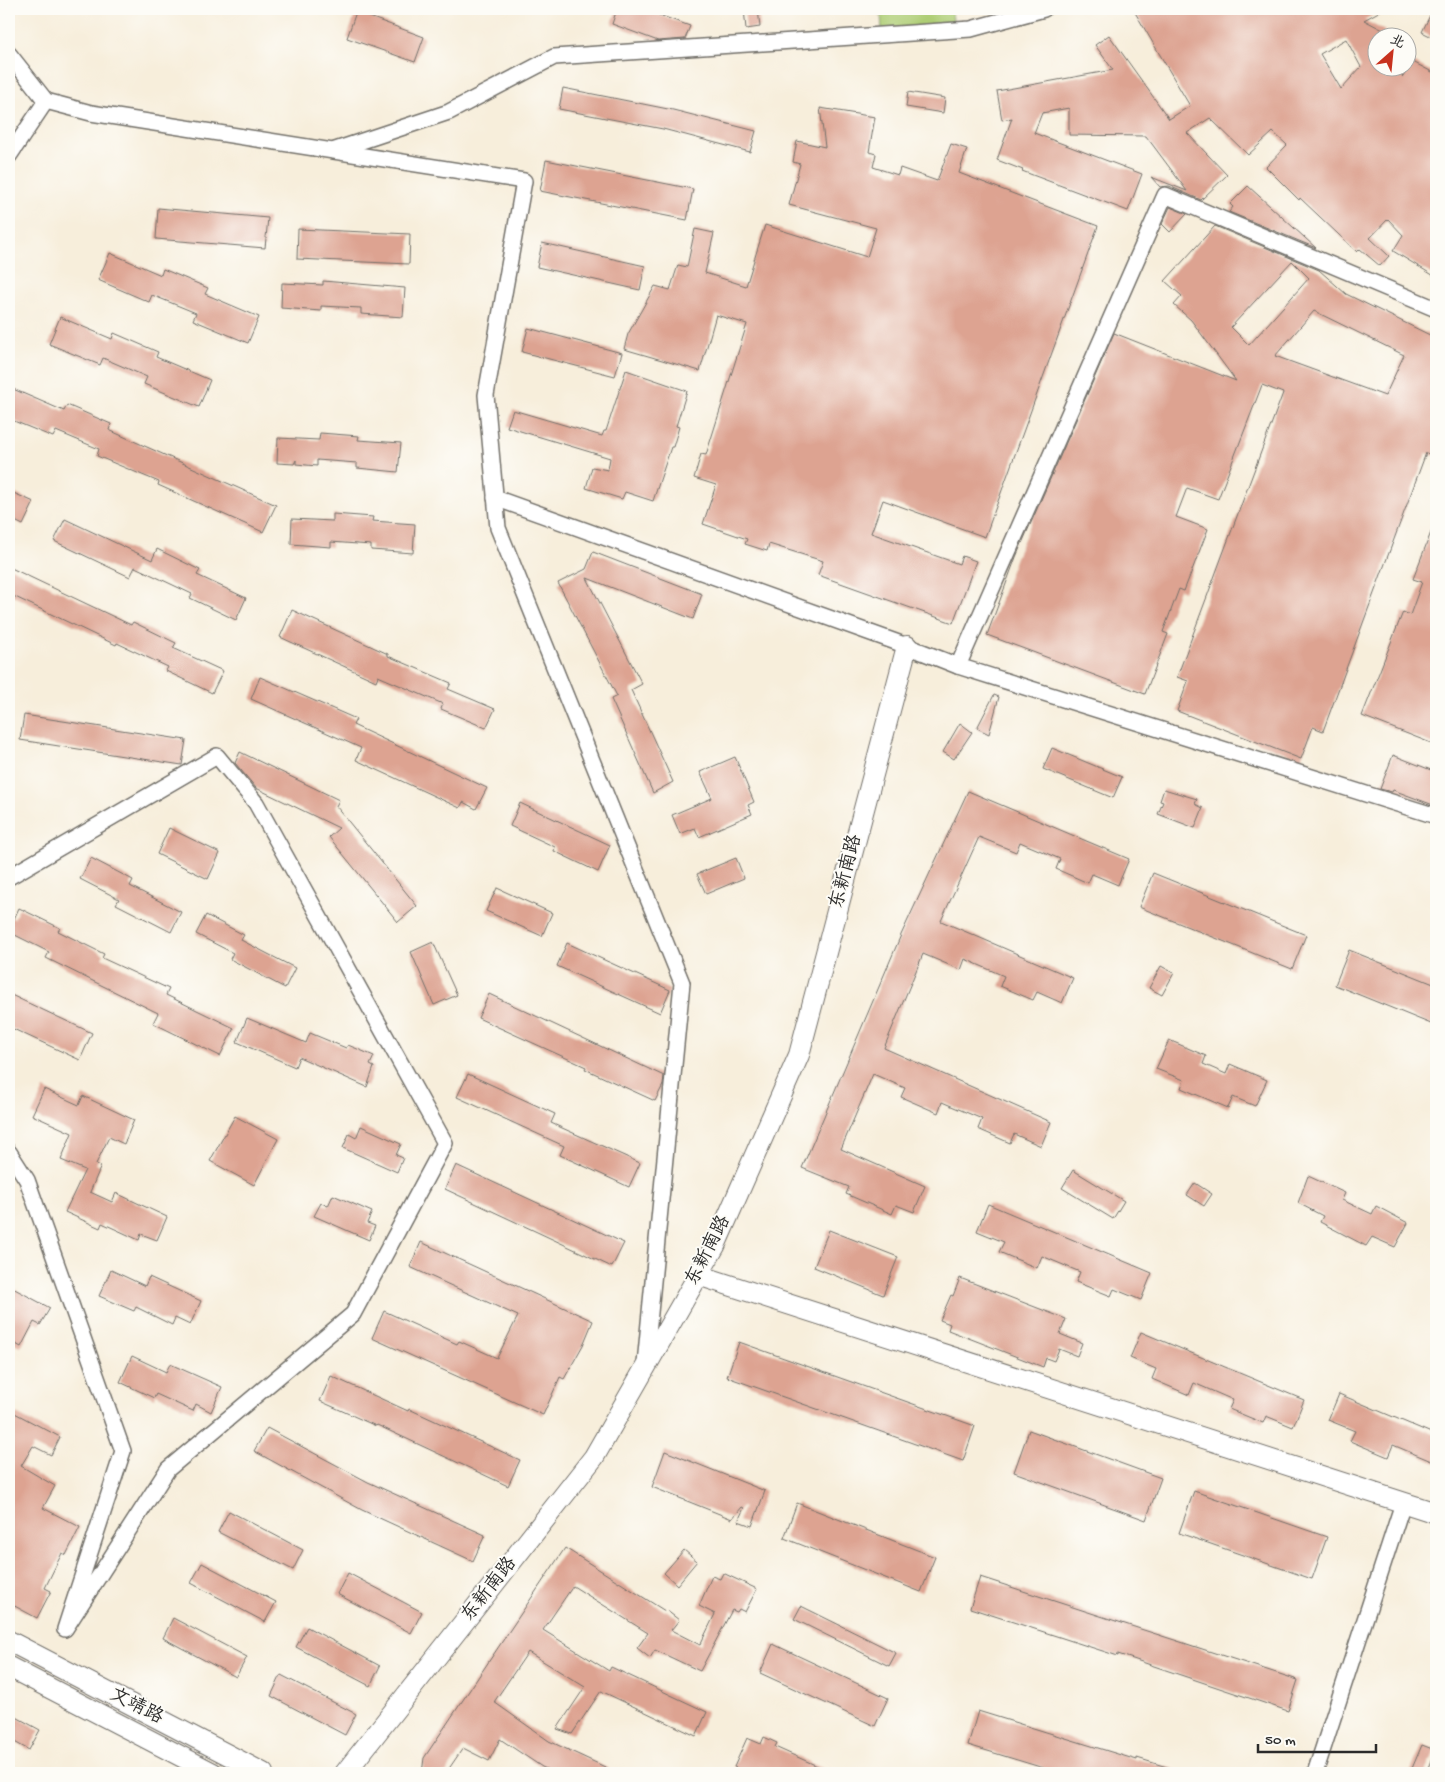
<svg xmlns="http://www.w3.org/2000/svg" width="1445" height="1782" viewBox="0 0 1445 1782" font-family="'Gochi Hand','LXGW WenKai TC',sans-serif">
<style>
.green{fill:#aecd75;stroke:#6c7c50}
.building{fill:#dda391;fill-rule:evenodd}
.lines{fill:none;stroke-linecap:round;stroke-linejoin:round}
.street-casing{stroke:#726f69;stroke-width:18}
.secondary-casing{stroke:#726f69;stroke-width:22}
.street{stroke:#fff;stroke-width:15}
.secondary{stroke:#fff;stroke-width:20}
.labels{text-anchor:middle;dominant-baseline:central;stroke-width:4;stroke-linejoin:round;paint-order:stroke}
.street-label{font-size:19px;fill:#2b2b2b;stroke:#fdfcf7}
</style>
<rect width="100%" height="100%" fill="#fdfcf7"/>
<filter id="ink" filterUnits="userSpaceOnUse"><feTurbulence type="fractalNoise" baseFrequency=".02" numOctaves="2"/><feDisplacementMap in="SourceGraphic" scale="10" xChannelSelector="R" yChannelSelector="G"/><feConvolveMatrix kernelMatrix="1 2 1 2 8 2 1 2 1" color-interpolation-filters="sRGB"/></filter>
<filter id="wash" filterUnits="userSpaceOnUse"><feTurbulence type="fractalNoise" baseFrequency=".0096" numOctaves="4" result="noise"/><feDisplacementMap in="SourceGraphic" scale="20" xChannelSelector="R" yChannelSelector="G"/><feGaussianBlur stdDeviation="1.12" result="paint"/><feColorMatrix in="noise" values="0 0 0 0 0 0 0 0 0 0 0 0 0 0 0 0 0 1.4 0 .05"/><feComposite in="paint" operator="in"/></filter>
<g filter="url(#wash)">
<rect width="100%" height="100%" fill="#f7eedb"/>
<path class="green" d="M881,9H952L954,34L882,38Z"/>
<g id="blocks">
<g class="building">
<path d="M617,9H642L690,26L685,39L658,41L612,24Z"/>
<path d="M744,9H758L760,27L746,29Z"/>
<path d="M1133,9H1384L1364,20L1385,31L1381,38H1378V68H1393L1403,77L1411,61L1436,74V277L1393,251L1403,235L1388,219L1370,238L1389,256L1380,266L1360,249L1357,252L1300,198L1299,200L1266,167L1287,145L1273,132L1248,155L1210,118L1187,133L1227,175L1201,200L1169,186L1160,187L1151,177L1187,191L1146,136L1069,135V108L1042,113L1034,133L1142,174L1128,211L1022,171L1023,170L997,160L1012,118L1002,120L997,91L1113,70L1095,45L1109,35L1169,119L1190,106ZM1346,39L1361,67L1341,89L1320,54Z"/>
<path d="M1433,9H1436V39L1422,32Z"/>
<path d="M356,12L424,37L415,62L347,38Z"/>
<path d="M563,88L673,110L756,131L750,152L663,129L559,109Z"/>
<path d="M908,92L945,98L943,113L906,107Z"/>
<path d="M820,108L875,117L869,152L876,154L873,167L898,175L900,168L937,181L951,144L967,149L959,173L1098,226L985,537L883,500L871,533L959,564L962,556L976,561L953,623L818,575L823,561L769,544L767,551L745,544L747,539L703,524L716,485L694,478L701,454L706,455L747,324L716,315L700,371L624,349L628,334L655,286L670,290L678,265L687,267L695,229L714,233L705,273L746,286L765,225L867,257L876,228L789,205L800,164L793,162L797,141L825,147Z"/>
<path d="M546,160L693,189L687,220L540,191Z"/>
<path d="M1248,186L1316,248L1229,212L1233,207L1230,204Z"/>
<path d="M1170,207L1187,214L1170,232L1162,224Z"/>
<path d="M158,208L268,218L265,248L156,239Z"/>
<path d="M1215,226L1319,270L1346,294L1436,338V456L1426,453L1323,731L1313,727L1301,759L1177,711L1188,681L1177,677L1283,393L1262,385L1218,499L1187,488L1176,517L1208,529L1184,591L1179,589L1163,632L1168,634L1145,694L987,635L1016,557L1114,333L1236,381L1191,320L1174,305L1182,296L1165,281ZM1292,261L1309,278L1249,345L1231,327ZM1314,311L1404,355L1385,396L1275,356Z"/>
<path d="M298,229L410,234L409,264L297,259Z"/>
<path d="M542,243L645,266L640,290L537,267Z"/>
<path d="M110,253L161,275L163,269L208,288L205,294L259,317L248,343L193,320L196,313L152,295L149,302L98,280Z"/>
<path d="M323,281L405,288L403,317L361,314V308L321,306V311L281,308L282,283L323,285Z"/>
<path d="M60,317L112,339L114,333L158,352L156,357L210,380L199,407L144,384L147,377L103,358L100,365L49,344Z"/>
<path d="M528,328L622,353L615,376L522,352Z"/>
<path d="M626,370L687,391L676,426L679,427L673,447H671L653,501L625,492L622,499L586,488L592,467L608,470L610,458L507,427L513,410L602,436L604,431H606Z"/>
<path d="M13,389L64,411L67,405L111,424L109,430L276,505L263,532L158,485L159,482L97,456L99,449L56,431L53,437L9,419V399Z"/>
<path d="M320,433L359,436L358,440L401,443L398,472L357,468V463L317,460V466L296,464V460L294,464L277,463L278,438L319,440Z"/>
<path d="M9,491L34,502L23,525L9,518Z"/>
<path d="M333,514L373,517L372,521L415,524L413,553L371,550V545L331,542V547L291,544L292,519L333,521Z"/>
<path d="M65,519L152,560L157,549L200,570L197,575L246,598L236,620L190,598L192,594L135,567L130,577L54,541Z"/>
<path d="M1435,522H1436V745L1362,716L1403,612L1410,615L1422,582L1413,579Z"/>
<path d="M593,552L702,594L693,619L587,578L642,684L631,690L673,782L653,793L611,699L617,696L558,583L586,569Z"/>
<path d="M9,567L131,625L133,622L176,643L173,648L223,671L212,693L166,671L168,667L117,643L116,645L9,594Z"/>
<path d="M292,610L388,654V656L451,683L448,689L495,709L486,728L441,709L443,704L378,676L376,681L280,637Z"/>
<path d="M260,677L356,719L353,725L487,788L476,809L463,802L460,808L356,760L361,748L251,699Z"/>
<path d="M994,695L999,697L989,734L977,728Z"/>
<path d="M24,715L186,740L182,765L20,740Z"/>
<path d="M960,723L972,732L954,759L943,752Z"/>
<path d="M1052,748L1122,777L1113,798L1043,769Z"/>
<path d="M240,752L339,800L336,806L417,906L398,922L329,837L339,828L256,788L235,763Z"/>
<path d="M1393,755L1436,772V806L1393,790L1392,792L1380,789Z"/>
<path d="M735,757L754,802L748,805L752,814L699,837L695,828L680,834L672,815L712,798L700,772Z"/>
<path d="M1164,789L1197,799L1195,804L1203,808L1195,828L1158,814L1163,802L1160,801Z"/>
<path d="M968,791L1129,859L1118,885L1092,874L1088,883L1056,869L1060,859L1020,842L1016,852L979,837L941,921L1073,978L1062,1003L1037,992L1033,1000L1000,986L1004,976L965,959L961,970L923,954L884,1048L1051,1122L1041,1146L1014,1134L1010,1143L978,1129L982,1119L942,1102L938,1113L901,1097L905,1088L873,1074L841,1149L925,1186L914,1212L896,1205L892,1214L846,1194L849,1187L802,1168L901,935Z"/>
<path d="M520,803L610,845L598,872L554,851L555,847L510,826Z"/>
<path d="M169,828L220,853L208,879L157,854Z"/>
<path d="M91,858L133,880L130,886L181,912L171,932L116,904L119,899L80,879Z"/>
<path d="M736,858L744,878L706,894L697,874Z"/>
<path d="M1153,873L1306,935L1292,969L1139,907Z"/>
<path d="M497,888L552,913L542,936L486,911Z"/>
<path d="M19,908L60,928L58,931L104,954L102,958L169,989L166,995L234,1028L220,1056L153,1023L158,1013L46,958L49,952L9,932V916L14,919Z"/>
<path d="M206,915L244,935L241,940L295,968L285,988L230,959L233,953L196,934Z"/>
<path d="M433,942L457,995L434,1005L411,952Z"/>
<path d="M567,943L670,990L660,1013L557,966Z"/>
<path d="M1349,950L1436,985V1026L1335,985Z"/>
<path d="M1161,966L1174,973L1162,995L1149,988Z"/>
<path d="M9,994L92,1033L80,1060L9,1027Z"/>
<path d="M489,994L664,1076L663,1085L655,1101L585,1069L586,1067L478,1018Z"/>
<path d="M247,1018L306,1043L310,1033L346,1048L348,1045L374,1056L370,1065L374,1067L367,1087L299,1057L295,1067L237,1042Z"/>
<path d="M1169,1040L1206,1056L1203,1064L1226,1074L1230,1064L1267,1080L1255,1106L1233,1097L1228,1108L1181,1088L1184,1080L1156,1069Z"/>
<path d="M468,1074L555,1114L551,1123L640,1163L629,1187L560,1155L564,1146L457,1097Z"/>
<path d="M44,1089L79,1105L83,1096L134,1120L124,1144L109,1137L96,1164L101,1166L90,1192L112,1202L116,1193L167,1217L157,1240L141,1234L139,1240L102,1223L100,1228L65,1212L85,1170L61,1160L72,1133L32,1115Z"/>
<path d="M235,1116L278,1139L254,1185L210,1161Z"/>
<path d="M361,1126L401,1144L396,1155L403,1158L397,1172L343,1148L349,1134L356,1138Z"/>
<path d="M456,1165L624,1243L612,1267L445,1189Z"/>
<path d="M1073,1170L1124,1201L1113,1219L1062,1188Z"/>
<path d="M1308,1176L1345,1193L1342,1200L1372,1214L1376,1206L1408,1223L1395,1247L1372,1237L1366,1246L1320,1222L1323,1216L1298,1203Z"/>
<path d="M1195,1183L1212,1194L1204,1206L1187,1195Z"/>
<path d="M333,1195L372,1212L367,1223L375,1226L369,1240L314,1216L321,1203L328,1206Z"/>
<path d="M988,1204L1152,1273L1141,1300L1114,1289L1111,1296L1076,1282L1080,1272L1042,1256L1037,1268L999,1252L1004,1242L977,1231Z"/>
<path d="M829,1230L898,1257L883,1295L814,1267Z"/>
<path d="M421,1242L593,1321L583,1345L564,1379L560,1377L543,1415L372,1338L384,1311L457,1344L459,1341L497,1358L518,1316L410,1267Z"/>
<path d="M111,1270L145,1286L149,1277L201,1301L190,1325L175,1318L172,1325L136,1307L134,1311L99,1296Z"/>
<path d="M960,1278L1066,1319L1060,1334L1082,1343L1077,1356L1059,1349L1054,1361L1046,1358L1043,1367L948,1330L950,1324L940,1320L951,1295L953,1296Z"/>
<path d="M9,1286L50,1308L40,1325L34,1322L21,1347L9,1340Z"/>
<path d="M1141,1332L1304,1400L1293,1427L1266,1416L1263,1423L1229,1409L1233,1400L1194,1383L1189,1395L1152,1379L1156,1369L1130,1358Z"/>
<path d="M739,1342L975,1426L963,1461L727,1377Z"/>
<path d="M132,1356L166,1372L170,1364L222,1387L211,1412L196,1404L193,1411L156,1394L154,1398L120,1382Z"/>
<path d="M331,1376L408,1411L409,1409L520,1460L508,1486L377,1425L376,1426L320,1401Z"/>
<path d="M1339,1394L1436,1435V1463L1393,1445L1388,1457L1350,1441L1355,1431L1328,1420Z"/>
<path d="M9,1410L60,1437L51,1455L33,1446L21,1466L55,1486L43,1508L80,1527L66,1555L62,1553L45,1588L51,1591L37,1618L9,1603Z"/>
<path d="M267,1428L368,1482L485,1535L473,1561L362,1510L254,1451Z"/>
<path d="M1029,1430L1161,1478L1146,1520L1014,1472Z"/>
<path d="M665,1451L765,1491L752,1526L738,1521L744,1508L742,1507L732,1519L652,1487Z"/>
<path d="M1194,1491L1327,1537L1312,1579L1179,1533Z"/>
<path d="M797,1503L935,1557L921,1592L784,1538Z"/>
<path d="M229,1511L303,1550L293,1570L218,1532Z"/>
<path d="M565,1548L665,1611L666,1610L679,1620L671,1630L700,1645L715,1614L699,1606L712,1576L720,1579L723,1573L757,1589L745,1612L739,1609L737,1612L732,1610L700,1671L655,1650L650,1658L637,1648L648,1633L573,1586L543,1630L609,1671L611,1667L707,1712L696,1736L601,1691L572,1734L557,1729L585,1687L528,1652L494,1702L549,1741L618,1773H555L542,1767L500,1739L489,1761L463,1748L446,1773H422L424,1758Z"/>
<path d="M684,1550L697,1561L677,1585L664,1573Z"/>
<path d="M202,1563L276,1602L265,1622L191,1583Z"/>
<path d="M348,1573L422,1612L411,1633L337,1594Z"/>
<path d="M980,1577L1298,1680L1288,1711L1118,1654V1656L970,1608Z"/>
<path d="M801,1606L896,1653L889,1666L794,1619Z"/>
<path d="M173,1618L247,1657L236,1677L163,1638Z"/>
<path d="M307,1627L380,1666L370,1686L296,1647Z"/>
<path d="M773,1644L888,1698L875,1726L760,1673Z"/>
<path d="M281,1675L356,1714L345,1735L271,1696Z"/>
<path d="M978,1711L1137,1760V1758L1177,1770V1773H1060L968,1745Z"/>
<path d="M9,1713L40,1730L29,1750L9,1739Z"/>
<path d="M764,1737L777,1743L775,1747L833,1773H749L734,1767L747,1738L761,1744Z"/>
<path d="M1422,1745L1435,1750L1426,1773H1410Z"/>
</g>
</g>
</g>
<g filter="url(#ink)">
<use href="#blocks" fill-opacity="0" stroke="#726f69" stroke-width="1"/>
<g class="lines">
<defs>
<g id="street">
<path d="M9,54L46,101L91,113L524,181L486,395L498,528L682,983L645,1364"/>
<path d="M335,150L449,112L554,57L971,29L1044,9"/>
<path d="M9,156L46,101"/>
<path d="M1436,309L1165,195L958,666L1436,816"/>
<path d="M495,498L907,646L958,666"/>
<path d="M9,877L217,756L256,803L445,1143L353,1314L168,1469L65,1629L123,1451L27,1180L9,1152"/>
<path d="M1315,1773L1403,1503"/>
</g>
<g id="secondary">
<path d="M698,1275L1436,1513"/>
<path d="M9,1641L263,1773"/>
<path d="M9,1667L213,1773"/>
<path d="M345,1773L594,1457L715,1246L799,1055L907,646"/>
</g>
</defs>
<use href="#street" class="street-casing"/>
<use href="#secondary" class="secondary-casing"/>
<use href="#street" class="street"/>
<use href="#secondary" class="secondary"/>
</g>
</g>
<g class="labels">
<g class="street-label">
<text transform="translate(847 872) rotate(-75)">东新南路</text>
<text transform="translate(709 1251) rotate(-63)">东新南路</text>
<text transform="translate(490 1590) rotate(-52)">东新南路</text>
<text transform="translate(136 1707) rotate(27)">文靖路</text>
</g>
</g>
<rect width="1445" height="1782" fill="none" stroke="#fdfcf7" stroke-width="30"/>
<g transform="translate(1392 52) rotate(27)"><circle r="24" fill="#fdfcf7" stroke="#a9a8a5"/>
<path d="M0-4L9 19L0 12L-9 19Z" fill="#c8321e"/>
<text y="-8" font-size="14" font-weight="bold" text-anchor="middle" fill="#2b2b2b">北</text>
</g>
<path d="M1258 1744v8h118v-8" fill="none" stroke="#2b2b2b" stroke-width="2.5"/>
<text x="1265" y="1744" font-size="15" fill="#2b2b2b" stroke="#fdfcf7" stroke-width="4" paint-order="stroke">50 m</text>
</svg>
